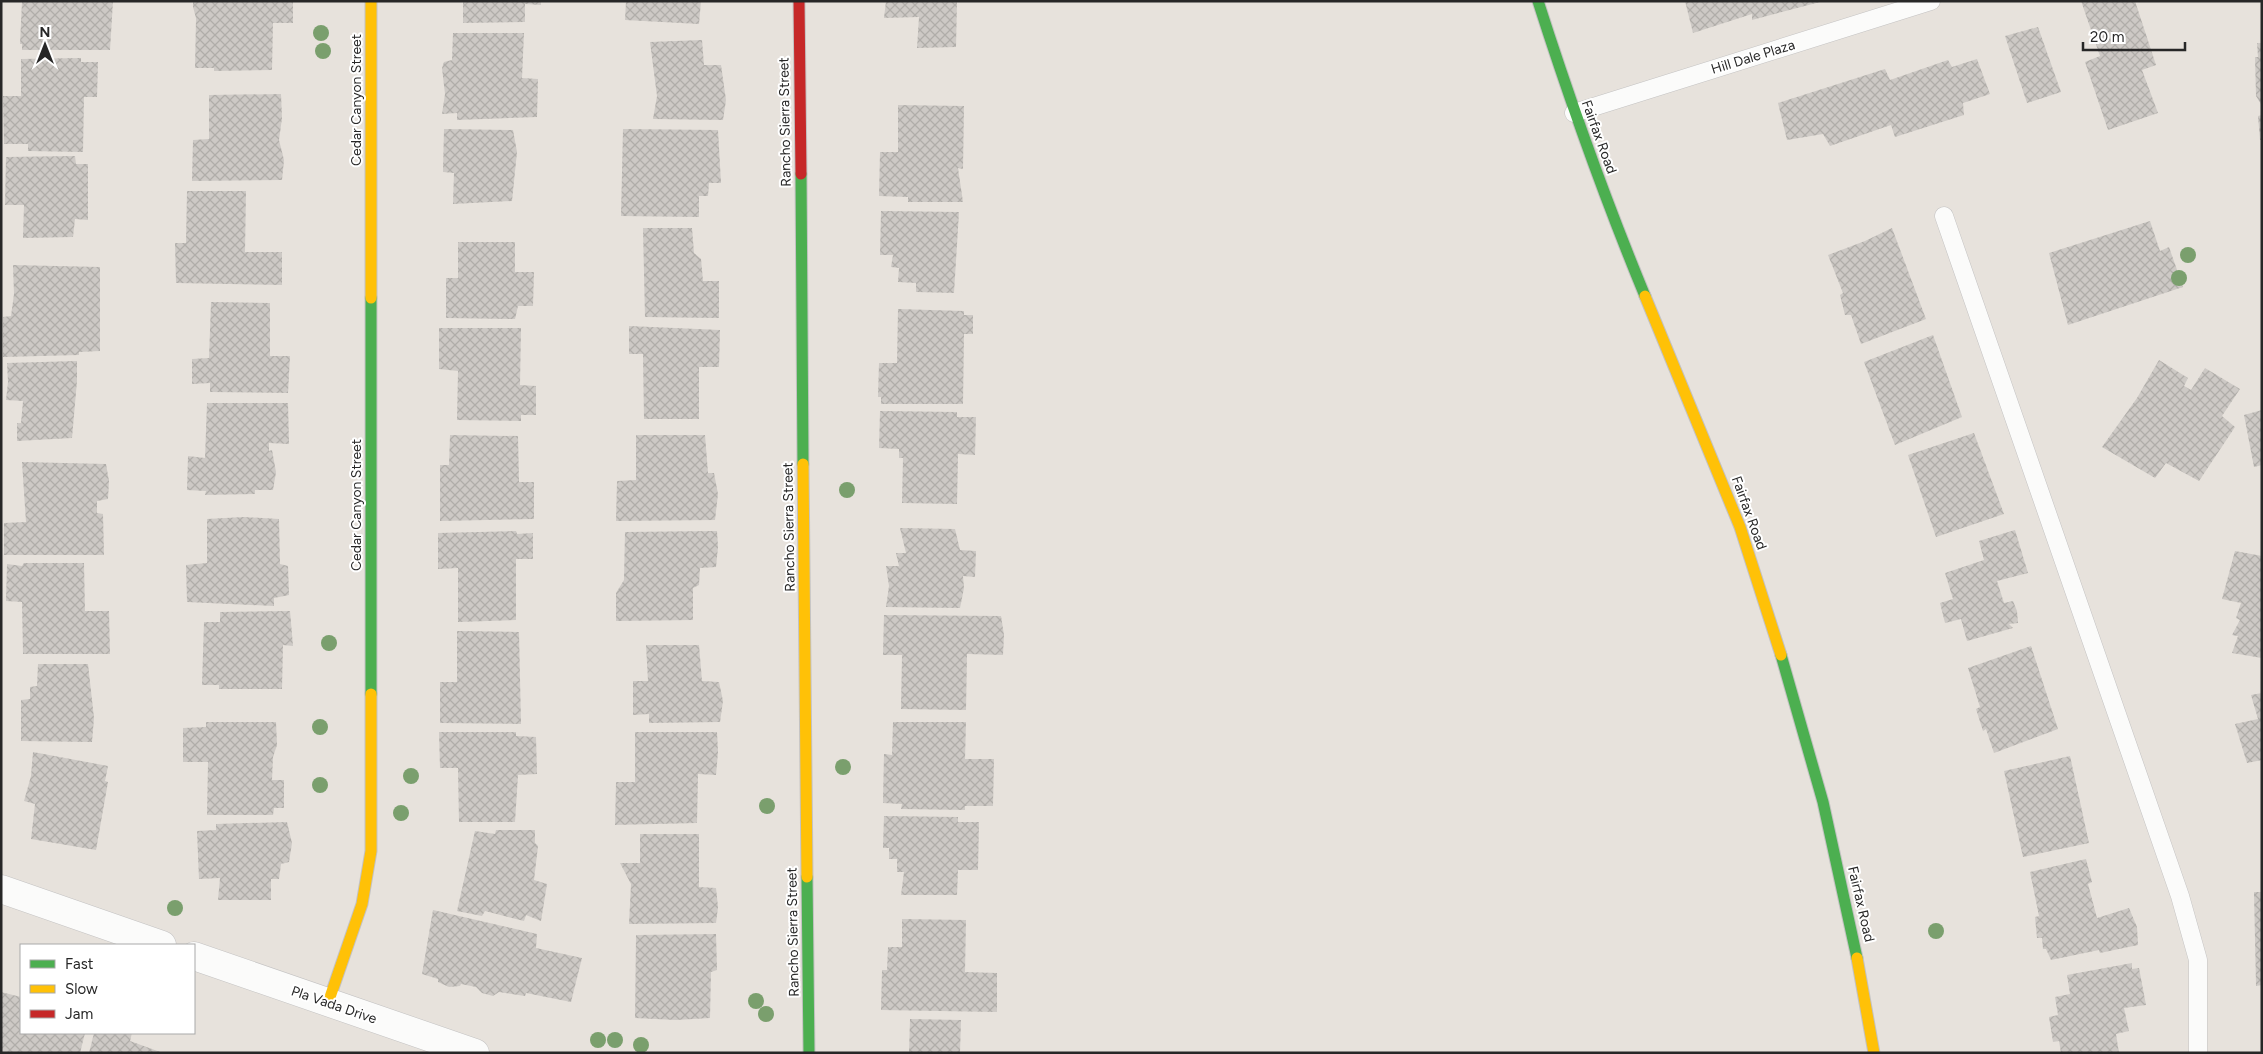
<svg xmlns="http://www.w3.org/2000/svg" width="2263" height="1054" viewBox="0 0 2263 1054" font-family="Figtree,sans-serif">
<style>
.building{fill:url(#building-cross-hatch)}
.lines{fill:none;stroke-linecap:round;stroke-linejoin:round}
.lane-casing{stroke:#c3c2c2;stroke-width:19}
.street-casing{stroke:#c3c2c2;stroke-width:29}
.fast-casing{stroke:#c3c2c2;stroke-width:13}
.slow-casing{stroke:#c3c2c2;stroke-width:13}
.jam-casing{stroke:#c3c2c2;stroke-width:13}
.lane{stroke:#fbfbfa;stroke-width:18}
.street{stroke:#fbfbfa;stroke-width:28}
.fast{stroke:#4caf50;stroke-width:11}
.slow{stroke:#ffc107;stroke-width:11}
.jam{stroke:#c62828;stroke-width:11}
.tree{fill:#7a9f6d}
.labels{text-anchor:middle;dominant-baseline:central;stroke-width:4;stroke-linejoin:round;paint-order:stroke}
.street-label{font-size:14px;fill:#272727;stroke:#fff}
</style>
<defs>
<pattern id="building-cross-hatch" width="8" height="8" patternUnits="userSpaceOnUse" patternTransform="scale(1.25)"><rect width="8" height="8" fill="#cdc9c5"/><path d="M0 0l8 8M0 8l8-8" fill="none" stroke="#b0ada9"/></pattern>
</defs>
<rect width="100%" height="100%" fill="#e7e2dc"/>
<g class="building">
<path d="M22,1H113L110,50H22V44H20Z"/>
<path d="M193,1H293V23H273L272,70L214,71V68H195L196,18L193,7Z"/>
<path d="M463,1H541V5L525,4V22L463,23Z"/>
<path d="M626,1H701L699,24L625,20Z"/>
<path d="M886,1H957L956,47L917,48L919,17L884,18Z"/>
<path d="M1685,1H1819L1820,2L1752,20V14L1693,33Z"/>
<path d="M2081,1H2135L2156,65L2142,70L2158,113L2108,130L2085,62L2100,56Z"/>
<path d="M2038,27L2061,92L2027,103L2005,36Z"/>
<path d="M453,33H524L522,78L538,79L537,117L457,120V113L442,114L445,94L442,68L444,62L452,60Z"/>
<path d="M702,40L704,65H721L726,100L723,120L653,119L657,96L650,42Z"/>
<path d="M2257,43H2262V106L2256,96L2255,57H2258Z"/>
<path d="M81,58V62H98L97,97H84L83,152L28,151V144H4L3,96H21V59Z"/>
<path d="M1977,59L1990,94L1963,103L1964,115L1895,137L1891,125L1830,146L1823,134L1787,140L1778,103L1885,69L1890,80L1948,60L1952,67Z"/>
<path d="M281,94L282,118L279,140L284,160L282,180L192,181L193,140L209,139V95Z"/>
<path d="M898,105L964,106L963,169L958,168L963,202H908V197L879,196L880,152H898Z"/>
<path d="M2262,115V140H2260L2258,116Z"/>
<path d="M444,129L513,130L517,152L512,201L453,204L454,173L443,172Z"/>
<path d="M623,129L718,130L721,183H709L708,196H699V217L621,216Z"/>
<path d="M75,156L76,164H88V220L75,219L73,237L23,238L24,205H5L6,157Z"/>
<path d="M187,191H246L245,252H282V285L176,283L175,243H186Z"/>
<path d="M881,211L959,212L954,293L916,292V283L898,282L899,268L891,267L893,255H880Z"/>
<path d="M2150,221L2160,251L2169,247L2183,287L2068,325L2049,253Z"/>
<path d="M643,228H692L694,253L701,259L703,281H719V318L645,317Z"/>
<path d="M1892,228L1926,319L1861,344L1851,315H1845L1840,295L1843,293L1828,255L1865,241Z"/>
<path d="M458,242H515V272H534L533,306H518L515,319L446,318V278H458Z"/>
<path d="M13,265L100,267V351L79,352V355L3,357V317L11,316L14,294Z"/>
<path d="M211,302L270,303V356H290L288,393L210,392V383L192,384V359L209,358Z"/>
<path d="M898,309L964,311V315H973V334H964L963,404H881V397H878L879,363H897Z"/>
<path d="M629,326L720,330L719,367H699V419H644L643,354H629Z"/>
<path d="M439,328H521L520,385L536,386V415H521V421L457,420L458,371L439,369Z"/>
<path d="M1933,335L1962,417L1895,445L1864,362Z"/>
<path d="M2159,360L2188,378L2184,386L2191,390L2205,368L2240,389L2222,416L2235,427L2199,481L2166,463L2155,478L2102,447L2137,398Z"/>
<path d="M77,361V381L72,438L17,441V423H21L23,401L6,400L8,382L7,363Z"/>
<path d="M207,403H288L289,444L269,443V451L272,450L276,472L273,490H255V494L205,495L206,491L187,490L188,456L205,458Z"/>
<path d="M2262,410V465L2254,467L2244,415Z"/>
<path d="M880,411L957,412V417H976L975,455L958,454L957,504L902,503L903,458H899V449L879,448Z"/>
<path d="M1974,433L2004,514L1936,537L1908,455Z"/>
<path d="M450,435L518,436L519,482H534V519L440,521V465H449Z"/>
<path d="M636,435H705L708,473H714L718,494L715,520L616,521L617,481L636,480Z"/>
<path d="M22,462L106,464L109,481L108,499L97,501V513L103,514L104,555H4V523L26,522Z"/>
<path d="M244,517L279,519L280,564L288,566L289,595L274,598V606L187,602L186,565L207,563V519Z"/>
<path d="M900,528L955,529L960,550L976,551L975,577L963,576L964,588L960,608L886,607L889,586L886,566H899L896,553H906Z"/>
<path d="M2015,530L2028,573L1997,581L2004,603L2013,601L2017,611L2018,623L2009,624L2013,628L1967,641L1961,619L1945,623L1940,603L1953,599L1945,573L1984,560L1979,541Z"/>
<path d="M516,531L517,534L533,533V559H516V620L458,622V568L438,569V533Z"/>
<path d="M717,531L718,547L716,567L700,568L699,585L693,588V620L616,621V593L624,580L625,532Z"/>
<path d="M2235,551L2262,556V658L2232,653L2238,636L2232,635L2240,620L2236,618L2241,603L2222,599Z"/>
<path d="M24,563H84L85,611H109L110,654H23L22,602L6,601L7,564L22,566Z"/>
<path d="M290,611L293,646L283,645L282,689H219V685H202L204,622H220V612Z"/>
<path d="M884,615L1001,616L1004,635L1003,655L967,654L966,710L901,709L902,655H883Z"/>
<path d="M457,631L519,632L521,724L440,723V682H457Z"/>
<path d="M646,645H699L702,681L719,682L723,701L720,722L649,723V714L633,715V681H648Z"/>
<path d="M2031,646L2058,729L1994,753L1986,729L1983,731L1976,709L1980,707L1968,668Z"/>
<path d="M38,664H88L94,718L92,742L21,741V700L30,699V687L37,686Z"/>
<path d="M2262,693V760L2247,763L2235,724L2258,719L2251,695Z"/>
<path d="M206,722H276L277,745L273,757L272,780H284V808H274L273,815H207L208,762H183V728L206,727Z"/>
<path d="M893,722H966L965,759H994L993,806H965V810L901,809L902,804L883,803L884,754L892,755Z"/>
<path d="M439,732H516V736L536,737L537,774L518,775L515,822H459L458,768H440Z"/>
<path d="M635,732H717L718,752L716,775L698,774L697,823L615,825L616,782H635Z"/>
<path d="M33,752L108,766L105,781L108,782L96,850L31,839L35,804L24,801L31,776Z"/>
<path d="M2070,756L2089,843L2023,857L2004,771Z"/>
<path d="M884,816L958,817V822H979L978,870H958L957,895H901L904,872H897V859H889V848H883Z"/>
<path d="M287,822L292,843L289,862L281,864L279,879H271V900H218L220,878L199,879L197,831L216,830V824Z"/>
<path d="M496,830H535V843L538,846L534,880L547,884L541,921L526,915L524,921L485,911L482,916L457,911L475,831L495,834Z"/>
<path d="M640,834H699V887L716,888L718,907L716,923L629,924L631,884L620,863H640Z"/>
<path d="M2086,859L2092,882L2088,884L2097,918L2129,908L2137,927L2138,945L2100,953L2099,950L2051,960L2046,949H2043L2042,938H2037L2035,917L2039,916L2030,872Z"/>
<path d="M2254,892H2262V985L2256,986Z"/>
<path d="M433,910L537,934L536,948L582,958L571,1002L526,993L525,996L499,992L493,996L482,993L476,987L461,984L460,986L449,987L438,982V979L422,974Z"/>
<path d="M902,919L966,920L965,972L997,973V1012L881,1010L882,970H887L888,947H902Z"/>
<path d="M716,934L717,970L711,972L710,1018L676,1020L635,1018L636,935Z"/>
<path d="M2132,963V969L2139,968L2146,1005L2124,1008L2129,1031L2116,1034L2119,1053H2061L2059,1041L2053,1042L2049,1017L2058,1015L2055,997L2070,994L2067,975Z"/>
<path d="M1,992L21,997V1033H85L80,1053H1Z"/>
<path d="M910,1019L961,1020L960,1053H909Z"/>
<path d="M94,1033H132L130,1041L163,1053H89Z"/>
</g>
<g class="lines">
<defs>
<g id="lane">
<path d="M1574,113L1931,1"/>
<path d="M1944,216L2180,896L2198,960V1053"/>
</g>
<g id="street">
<path d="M1,889L162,945"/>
<path d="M194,956L475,1053"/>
</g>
<g id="fast">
<path d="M1538,1C1570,101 1605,199 1645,296"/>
<path d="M801,174L803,464"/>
<path d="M371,298V694"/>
<path d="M1781,655L1823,802L1857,958"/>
<path d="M807,877L809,1053"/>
</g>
<g id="slow">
<path d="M371,1V298"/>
<path d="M1645,296L1740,527L1781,655"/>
<path d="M803,464L807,877"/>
<path d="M1857,958L1874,1053"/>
<path d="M328,1003L362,904L371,851V694"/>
</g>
<path id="jam" d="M799,1L801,174"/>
</defs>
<use href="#lane" class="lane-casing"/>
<use href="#street" class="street-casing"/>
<use href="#fast" class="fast-casing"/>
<use href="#slow" class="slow-casing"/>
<use href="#jam" class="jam-casing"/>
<use href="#lane" class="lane"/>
<use href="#street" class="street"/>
<use href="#fast" class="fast"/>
<use href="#slow" class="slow"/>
<use href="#jam" class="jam"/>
</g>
<g class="tree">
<circle cx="321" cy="33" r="8"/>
<circle cx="323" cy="51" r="8"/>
<circle cx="2188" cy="255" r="8"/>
<circle cx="2179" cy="278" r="8"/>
<circle cx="847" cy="490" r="8"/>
<circle cx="329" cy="643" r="8"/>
<circle cx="320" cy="727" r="8"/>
<circle cx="843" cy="767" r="8"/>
<circle cx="411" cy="776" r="8"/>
<circle cx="320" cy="785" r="8"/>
<circle cx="767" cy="806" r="8"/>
<circle cx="401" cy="813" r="8"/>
<circle cx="175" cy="908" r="8"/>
<circle cx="1936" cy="931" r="8"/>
<circle cx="756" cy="1001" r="8"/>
<circle cx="766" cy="1014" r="8"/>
<circle cx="598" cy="1040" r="8"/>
<circle cx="615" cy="1040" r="8"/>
<circle cx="641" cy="1045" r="8"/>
</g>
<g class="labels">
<g class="street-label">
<text transform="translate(1753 57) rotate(-17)">Hill Dale Plaza</text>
<text transform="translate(356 100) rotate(-90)">Cedar Canyon Street</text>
<text transform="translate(785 122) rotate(-91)">Rancho Sierra Street</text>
<text transform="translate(1599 137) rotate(70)">Fairfax Road</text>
<text transform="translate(356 505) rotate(-90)">Cedar Canyon Street</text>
<text transform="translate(1749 513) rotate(70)">Fairfax Road</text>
<text transform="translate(789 527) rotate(-91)">Rancho Sierra Street</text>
<text transform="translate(1861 904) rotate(77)">Fairfax Road</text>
<text transform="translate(793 932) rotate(-91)">Rancho Sierra Street</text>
<text transform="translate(334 1005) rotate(19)">Pla Vada Drive</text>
</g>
</g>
<rect width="2263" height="1054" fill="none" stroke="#272727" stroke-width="5"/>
<rect x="20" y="944" width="175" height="90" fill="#ffffff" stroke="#a9a9a9"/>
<rect x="30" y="960" width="25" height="8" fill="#4caf50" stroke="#a9a9a9"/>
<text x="65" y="969" font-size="15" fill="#272727">Fast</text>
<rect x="30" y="985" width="25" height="8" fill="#ffc107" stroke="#a9a9a9"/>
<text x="65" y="994" font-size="15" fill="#272727">Slow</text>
<rect x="30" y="1010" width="25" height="8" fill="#c62828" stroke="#a9a9a9"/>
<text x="65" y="1019" font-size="15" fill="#272727">Jam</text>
<g transform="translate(45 45)" stroke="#ffffff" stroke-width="4" paint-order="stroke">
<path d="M0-4L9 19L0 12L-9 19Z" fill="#272727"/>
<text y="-8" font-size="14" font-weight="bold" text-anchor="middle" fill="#272727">N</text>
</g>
<path d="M2083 42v8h102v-8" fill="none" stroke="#272727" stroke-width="2.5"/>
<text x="2090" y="42" font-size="15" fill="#272727" stroke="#ffffff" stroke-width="4" paint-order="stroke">20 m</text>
</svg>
